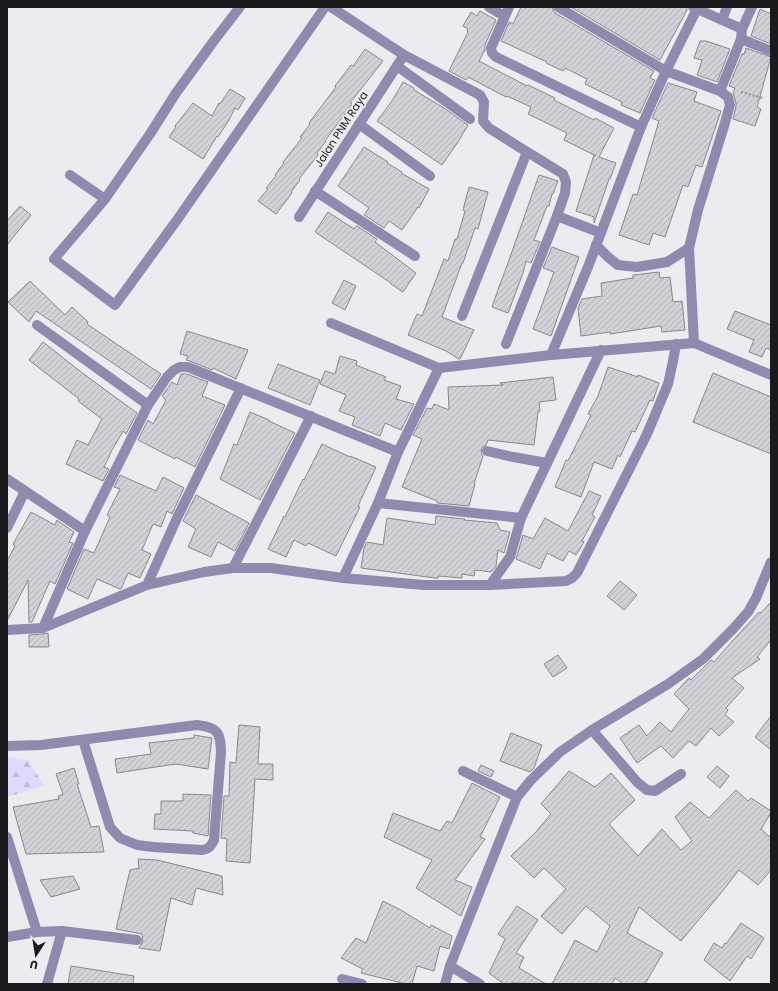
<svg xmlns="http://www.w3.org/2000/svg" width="778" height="991" viewBox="0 0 778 991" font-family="Poppins,sans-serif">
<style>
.forest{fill:url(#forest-firs)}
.building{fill:url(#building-hatch);stroke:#87878c}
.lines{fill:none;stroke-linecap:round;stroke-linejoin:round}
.path{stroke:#97979b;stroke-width:2.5;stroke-dasharray:2 2;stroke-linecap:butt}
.minor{stroke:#8f8aae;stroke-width:10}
.labels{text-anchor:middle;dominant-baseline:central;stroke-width:3.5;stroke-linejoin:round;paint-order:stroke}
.street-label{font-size:11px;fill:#1a1a1c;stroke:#ebebf0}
</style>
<defs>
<pattern id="forest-firs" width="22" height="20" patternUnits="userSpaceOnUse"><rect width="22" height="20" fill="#ded9fd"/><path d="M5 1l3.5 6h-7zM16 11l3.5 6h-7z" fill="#bebad8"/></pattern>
<pattern id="building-hatch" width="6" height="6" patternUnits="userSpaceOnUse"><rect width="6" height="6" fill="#d2d1d7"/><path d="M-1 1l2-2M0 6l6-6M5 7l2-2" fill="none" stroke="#b4b3b8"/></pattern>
</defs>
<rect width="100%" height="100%" fill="#ebebf0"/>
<path class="forest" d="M7,757L28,760L44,786L7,797Z"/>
<g class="building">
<path d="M521,7H552L553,10L555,13L654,71L650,78L655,80L640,113L621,105L622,102L585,84L587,79L565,68L563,71L546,63L547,62L501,41L509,22L513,24Z"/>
<path d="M571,7H687V10L660,60Z"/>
<path d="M760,9L771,14V44L751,36Z"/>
<path d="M480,11L496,20L485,45V50L479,61L527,86L528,85L555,98L554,100L594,120L595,118L614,128L599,157L616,163L610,179H609L594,223V217L576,211L594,155L596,156L564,140L567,133L528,114L531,107L507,96L506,97L468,77L466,80L449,71L468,32L467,31L468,29L463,26L471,12L477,16Z"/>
<path d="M700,41H706L730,49L717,82L697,75L702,60L694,58Z"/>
<path d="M746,48L771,57L757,107L761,109L755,126L733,119L736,106V103L733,93L735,88L729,86L742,54H744Z"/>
<path d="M365,49L383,61L350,103L352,104L325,141H326L317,153L318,155L299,179L300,180L291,192L292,193L276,214L258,201L268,189L266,188L276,176L275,175L284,163L283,162L302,138L300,137L310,124L309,123L336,87L335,86L351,65L353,66Z"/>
<path d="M403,82L414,88V90L444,108L468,125L458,142L442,165L377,121L392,101Z"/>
<path d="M668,83L697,92L694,101L721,111L702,167L696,165L688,187L683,185L665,237L653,233L649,245L619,235L633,194L637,195L659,121L652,118Z"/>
<path d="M230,89L245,98L238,110L235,108L229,120L218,137L217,136L203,159L169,137L176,127L175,126L193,103L212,116L219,103L220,104Z"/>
<path d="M364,147L388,162L387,163L402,172L401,173L429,189L419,208L418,207L402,230L389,221L384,228L364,215L369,208L338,186Z"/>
<path d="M539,175L558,181L553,194H552L549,206H547L534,240L540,242L531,263L526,261L523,273L508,313L492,307L500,284L508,263Z"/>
<path d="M469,187L488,192L478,229L475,228L463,263H462L442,317L474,330L460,359H459L446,351L408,335L417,314L422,316L444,259L448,261L455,239H457L465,211L463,210Z"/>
<path d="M20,206L31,215L7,245V221Z"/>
<path d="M328,212L354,229L357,226L377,239L375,242L416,273L403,292L391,284V283L315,232Z"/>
<path d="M552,247L579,257L551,336L533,329L554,272L543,268Z"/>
<path d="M659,272L660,278L670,277L673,302L682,301L685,330L662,332L661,326L610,334V332L581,336L578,308L582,299L602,296L601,283L633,278V275Z"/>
<path d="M344,280L356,286L345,310L332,303Z"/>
<path d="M30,281L65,315L72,307L88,322L87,324L161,374L151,389L36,311L29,322L8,302Z"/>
<path d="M735,311L771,325V350L766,348L762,357L749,352L754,340L727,329Z"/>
<path d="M187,331L248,350L236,379L213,368L212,370L190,361L186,360L188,356L180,354Z"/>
<path d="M43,342L85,375L137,413L126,434L123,431L112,450L104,467L109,469L103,481L66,464L77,440L88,445L102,419L78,401L79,399L29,360Z"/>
<path d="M340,356L357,361L356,365L386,377L384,380L401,386L396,399L414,404L401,430L385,423L380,436L352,425L355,417L339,411L346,395L320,384L325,371L335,374Z"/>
<path d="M278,364L320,380L310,405L268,388Z"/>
<path d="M608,367L638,377V375L659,383L653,401L650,400L635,432L632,431L620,457L618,455L612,469L594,462L581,497L555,487L566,460L568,461L591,415L588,414L598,396Z"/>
<path d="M713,373L771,397V454L693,422Z"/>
<path d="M181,374H187L208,382L202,396L225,405L195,467L176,457L175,459L138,440L148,420L153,424L166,400L162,396L172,382L177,385Z"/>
<path d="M553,377L556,400L539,402L540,411L538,412L534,445L488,440L486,445L482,447L481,453L483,456L474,484H475L469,506L437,503V501L402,487L422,439L413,435L427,408L432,409L434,404L449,410L448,387L503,385L500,383Z"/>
<path d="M250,412L269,420V421L295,433L260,500L220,479L234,444L237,445Z"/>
<path d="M322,444L350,457V456L376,467L358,506L360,507L336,556L308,543L306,546L294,540L286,557L268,549L284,516L285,517L303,479L304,480Z"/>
<path d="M120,475L156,491L163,477L184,488L172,514L167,511L161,527L153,524L142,550L151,554L140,578L128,573L121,589H120L97,579L88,599L67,589L84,549L94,553L110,517L107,515L120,489L114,487Z"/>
<path d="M589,491L601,496L592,515L595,517L582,541L584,542L576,555L569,551L563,561L547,553L540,569L516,559L523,535L533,539L545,518L568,531Z"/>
<path d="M196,495L249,523L235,551L218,542L211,557L188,547L196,529L183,521Z"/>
<path d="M31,512L55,525L57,520L58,521L74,532L69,542L73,543L55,584L50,581L32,622H29L28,580L7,621V561L15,546L13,544Z"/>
<path d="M436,516L465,519L464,520L497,523L500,530L510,532L504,553L498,550L496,566L491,572L475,570L474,576L462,574V578L438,576V578H435L361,568L364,548L367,542L383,545L387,518L435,525Z"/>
<path d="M620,581L637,595L624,610L607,596Z"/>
<path d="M771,602V640L757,657L760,659L732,678L744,688L726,708L728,710L725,715L734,722L719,736L711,728L696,746L689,741L673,758L661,746L637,763L620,738L639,725L647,736L660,722L671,732L689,709L674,694L689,678L691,680L711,660L714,662L735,638L759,612L761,613Z"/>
<path d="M48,633L49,647H29V635L43,634Z"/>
<path d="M558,655L567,668L553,677L544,664Z"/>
<path d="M771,716V750L755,737Z"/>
<path d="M239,725L260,727L258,764H273V780L255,779L250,863L226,861L227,839L221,838L224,796H229L230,762L236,763Z"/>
<path d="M511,733L542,745L534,768L530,772L500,761Z"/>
<path d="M194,735L212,738L208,769L176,764L149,768L117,773L115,759L151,754L149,743L194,738Z"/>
<path d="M481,765L494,771L491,777L478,771Z"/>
<path d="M717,766L729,776L720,788L707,777Z"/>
<path d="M74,768L79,784H77L91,827L99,826L104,852L26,854L13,807L59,799L58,796L63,794L56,774Z"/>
<path d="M569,771L595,787L611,773L635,800L609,824L638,856L662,829L681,850L692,841L675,817L690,802L709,818L736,790L748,801L751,798L771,811V813L761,829L771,838V870L758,885L739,870L720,894L681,941L639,907L627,933L663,953L645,984H623L615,978L612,984H552L575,940L597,952L610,926L586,906L562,934L541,916L566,889L544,868L534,878L511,856L535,833L551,814L541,804Z"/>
<path d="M472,783L500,797L480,837L485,839L455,880L472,887L461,916L416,888L432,860L384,837L393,813L440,831L447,821L452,823Z"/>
<path d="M183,794L211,795L208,836L193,833V831L154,829L155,814H161V801H183Z"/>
<path d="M138,859L157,860L222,876L223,895L196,888L192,905L171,898L160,951L139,948L143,941L142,934L116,929L130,870L139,868Z"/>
<path d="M73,876L80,889L51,897L40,880Z"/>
<path d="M383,901L401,910L430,928L431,925L452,936L449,949L440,946L434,971L417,966L412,984H406L361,973L363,969L341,958L356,938L366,943Z"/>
<path d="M517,906L538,920L516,953L524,957L519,968L546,984L511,983L510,984H504L489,973L505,939L498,934Z"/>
<path d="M741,923L764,938L751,959L747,956L730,981L704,960L714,943L722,948L725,943L726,944Z"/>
<path d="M71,966L134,976L133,984H68Z"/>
</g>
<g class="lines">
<path class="path" d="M741,92L763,98"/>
<g class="minor">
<path d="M240,7L213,42L176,93L150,134L105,199L54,259L115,305L177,220L325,7"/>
<path d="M331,7L404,55L480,95L484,102L483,121L489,128L527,152L534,156L563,174L566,182L565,193L557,216L601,233"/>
<path d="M489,7L504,16"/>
<path d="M509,7L491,48L492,53L496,57L641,127L666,71L697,9"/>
<path d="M558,7L666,71L720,91"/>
<path d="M693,7L742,29L752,7"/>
<path d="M722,20L727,7"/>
<path d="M741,39L771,51"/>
<path d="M397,66L470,119"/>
<path d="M359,124L430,176"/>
<path d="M70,175L105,199"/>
<path d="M315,191L415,256"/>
<path d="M299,217L404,55"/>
<path d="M596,245L608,257L618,265L637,267L667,262L689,248"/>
<path d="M462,316L527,152"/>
<path d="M331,323L439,368L551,355L694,343L771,375"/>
<path d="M37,325L148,405"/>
<path d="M694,343L689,248L698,210L724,126L730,105L728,97L720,91L741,39L742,29"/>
<path d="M506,344L557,216"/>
<path d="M551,355L588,267L641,127"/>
<path d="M487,451L513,457L547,463"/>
<path d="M398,452L439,368"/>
<path d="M7,479L25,491"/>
<path d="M7,528L25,491L85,531"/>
<path d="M233,568L311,416"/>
<path d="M343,578L378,503L521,518"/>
<path d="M147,585L177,518L241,388"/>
<path d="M490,585L510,557L521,518L601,350"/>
<path d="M43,628L85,531L148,405L167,377L174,370L180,367H188L398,452L378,503"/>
<path d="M7,630L43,628L147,585L204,572L233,568H271L343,578L424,585H490L566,581L572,578L577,573L647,434L668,384L673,361L676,344"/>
<path d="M592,730L638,783L647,790L655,791L681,774"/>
<path d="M7,746L41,745L197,725C218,728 220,731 221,752L214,840C211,846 209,849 202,850L153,847L137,845L120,838L110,827L83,740"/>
<path d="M463,771L517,797"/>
<path d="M7,837L37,932"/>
<path d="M7,937L37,932L62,931"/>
<path d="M450,966L480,984"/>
<path d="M342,979L362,984"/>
<path d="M47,984L62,931L137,940"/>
<path d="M445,984L450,966L517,797L531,780L560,752L592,730L668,684L703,659L733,629L748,612L756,598L771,562"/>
</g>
</g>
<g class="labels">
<g class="street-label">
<text transform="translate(341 129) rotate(-57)">Jalan PNM Raya</text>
</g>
</g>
<rect width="778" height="991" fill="none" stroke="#1a1a1c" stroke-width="16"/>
<g transform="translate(36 955) rotate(192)" stroke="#ebebf0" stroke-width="3" paint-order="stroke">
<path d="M0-3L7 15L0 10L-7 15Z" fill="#1a1a1c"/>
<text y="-6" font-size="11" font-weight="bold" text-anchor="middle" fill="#1a1a1c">U</text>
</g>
</svg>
